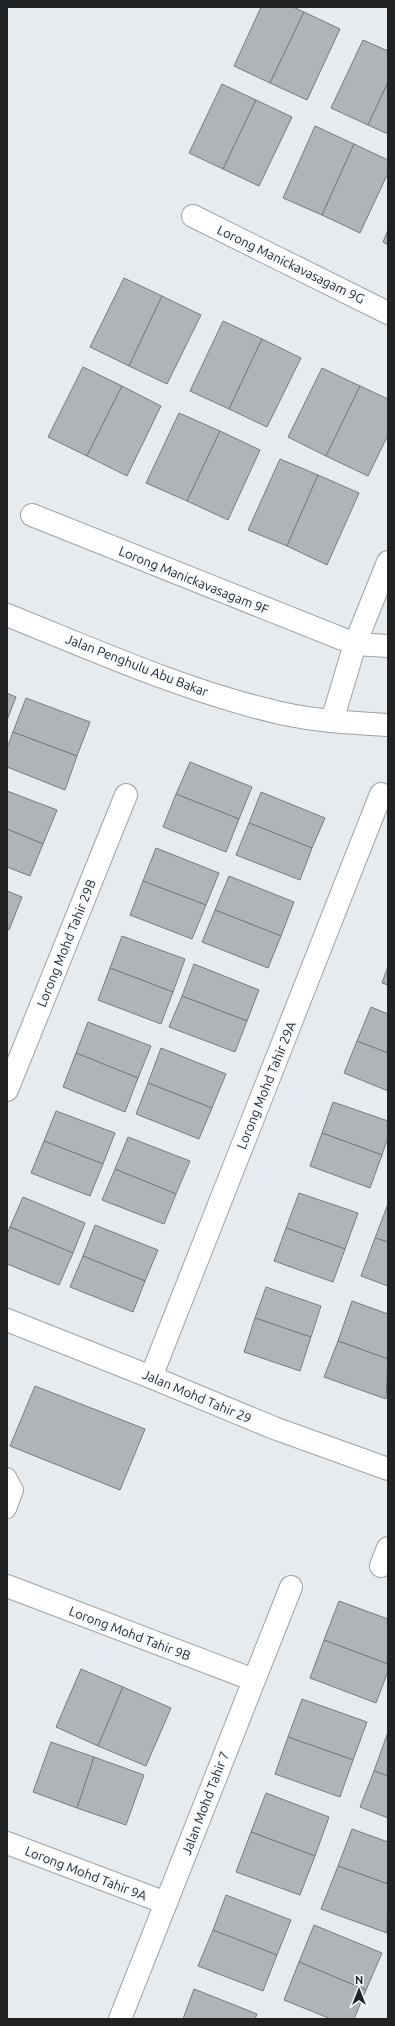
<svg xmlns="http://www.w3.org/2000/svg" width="395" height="2026" viewBox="0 0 395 2026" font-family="Ubuntu,sans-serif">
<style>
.building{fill:#afb4b9;stroke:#767c80}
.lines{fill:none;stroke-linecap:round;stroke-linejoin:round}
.lane-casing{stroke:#9ea3a8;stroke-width:20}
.street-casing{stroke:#9ea3a8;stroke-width:24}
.lane{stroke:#fff;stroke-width:18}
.street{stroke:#fff;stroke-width:22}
.labels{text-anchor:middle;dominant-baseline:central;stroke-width:3;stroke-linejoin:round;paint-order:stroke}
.street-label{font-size:13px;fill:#1f2123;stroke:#f3f9fe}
</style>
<rect width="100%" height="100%" fill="#e6ebf0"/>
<g class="building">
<path d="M261,7H293L304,12L270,83L234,66Z"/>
<path d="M304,12L340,29L307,100L270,83Z"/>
<path d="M363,40L388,51V82L368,125L331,108Z"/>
<path d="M388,82V134L368,125Z"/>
<path d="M222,84L256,100L223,169L189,153Z"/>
<path d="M256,100L292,117L259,186L223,169Z"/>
<path d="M315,126L354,144L322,215L283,198Z"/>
<path d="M354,144L388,160V173L360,233L322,215Z"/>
<path d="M388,230V245L383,242Z"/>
<path d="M124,278L162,296L129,366L90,347Z"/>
<path d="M162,296L201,315L167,384L129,366Z"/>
<path d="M223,321L262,339L229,409L190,391Z"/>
<path d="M262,339L301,358L267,427L229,409Z"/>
<path d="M83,367L122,386L87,456L48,437Z"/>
<path d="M322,368L360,386L326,456L288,437Z"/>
<path d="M122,386L161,406L127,476L87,456Z"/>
<path d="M360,386L388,399V435L368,476L326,456Z"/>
<path d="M179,413L220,431L187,501L146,483Z"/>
<path d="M220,431L260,450L228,520L187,501Z"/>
<path d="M280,459L318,475L287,546L248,530Z"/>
<path d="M318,475L359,493L327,565L287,546Z"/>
<path d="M7,693L16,697L7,720Z"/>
<path d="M26,698L90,722L77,756L13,732Z"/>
<path d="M13,732L77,756L65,790L7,767V748Z"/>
<path d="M190,762L252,787L239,819L176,794Z"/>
<path d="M7,791L57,810L43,844L7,829Z"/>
<path d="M261,792L325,818L312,848L249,823Z"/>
<path d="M176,794L239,819L226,852L163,827Z"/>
<path d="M249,823L312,848L300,880L236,855Z"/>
<path d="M7,829L43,844L30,876L7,867Z"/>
<path d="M156,848L219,873L206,905L143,881Z"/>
<path d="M229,876L294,902L281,936L215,910Z"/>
<path d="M143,881L206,905L192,939L130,915Z"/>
<path d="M7,891L22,897L9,930L7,929Z"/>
<path d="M215,910L281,936L268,968L202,942Z"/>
<path d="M122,936L185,959L173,992L110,968Z"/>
<path d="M194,964L259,990L247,1021L182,996Z"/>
<path d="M388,966V985L382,983Z"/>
<path d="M110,968L173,992L161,1024L98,1000Z"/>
<path d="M182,996L247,1021L235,1052L169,1027Z"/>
<path d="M371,1007L388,1014V1053L357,1041Z"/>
<path d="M88,1022L151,1046L138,1078L76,1053Z"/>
<path d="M357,1041L388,1053V1091L344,1073Z"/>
<path d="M161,1048L226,1074L212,1108L148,1083Z"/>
<path d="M76,1053L138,1078L125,1112L63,1087Z"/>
<path d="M148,1083L212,1108L199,1139L136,1114Z"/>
<path d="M333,1102L388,1121V1137L382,1155L322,1133Z"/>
<path d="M56,1111L115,1133L103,1164L44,1141Z"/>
<path d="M322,1133L382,1155L370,1188L310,1166Z"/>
<path d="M128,1137L190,1161L176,1194L115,1169Z"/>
<path d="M44,1141L103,1164L90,1196L31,1173Z"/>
<path d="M115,1169L176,1194L164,1224L102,1200Z"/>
<path d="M299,1193L358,1213L345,1249L286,1228Z"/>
<path d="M23,1197L85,1223L73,1253L10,1227Z"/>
<path d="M388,1204V1242L375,1238Z"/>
<path d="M95,1225L158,1250L145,1281L83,1256Z"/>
<path d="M10,1227L73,1253L59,1285L7,1264V1234Z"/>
<path d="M286,1228L345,1249L333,1282L274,1261Z"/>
<path d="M375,1238L388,1242V1286L361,1276Z"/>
<path d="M83,1256L145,1281L133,1312L70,1287Z"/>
<path d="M266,1287L321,1306L311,1337L255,1318Z"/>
<path d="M352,1301L388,1314V1359L338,1341Z"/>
<path d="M255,1318L311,1337L300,1371L244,1352Z"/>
<path d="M338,1341L388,1359L386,1399L324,1377Z"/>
<path d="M35,1386L145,1429L120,1490L10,1446Z"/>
<path d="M339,1601L388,1619V1664L324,1640Z"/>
<path d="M324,1640L388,1664V1671L376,1703L310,1678Z"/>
<path d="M81,1669L123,1687L98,1746L56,1727Z"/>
<path d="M123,1687L171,1708L146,1766L98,1746Z"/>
<path d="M302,1699L367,1722L353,1760L288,1737Z"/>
<path d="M388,1732V1776L374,1771Z"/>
<path d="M288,1737L353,1760L340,1797L275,1774Z"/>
<path d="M51,1742L94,1757L77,1808L33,1792Z"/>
<path d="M94,1757L144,1775L126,1825L77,1808Z"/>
<path d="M374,1771L388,1776V1818L360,1807Z"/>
<path d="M266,1793L329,1817L315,1856L251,1832Z"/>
<path d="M352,1829L388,1842V1884L338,1866Z"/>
<path d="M251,1832L315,1856L300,1895L236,1872Z"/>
<path d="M338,1866L388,1884L387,1933L321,1909Z"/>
<path d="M226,1895L291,1920L277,1955L213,1930Z"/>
<path d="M314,1925L382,1953L366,1990L299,1962Z"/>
<path d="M213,1930L277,1955L263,1991L198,1966Z"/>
<path d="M299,1962L366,1990L354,2019H331L284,2000Z"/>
<path d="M194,1989L257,2014L255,2019H183Z"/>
</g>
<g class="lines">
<defs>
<path id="lane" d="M7,1477L14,1490L7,1509"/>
<g id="street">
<path d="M193,216L388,313"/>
<path d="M32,515L355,644L388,646"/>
<path d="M7,615C97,651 185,691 280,713C316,721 352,723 388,725"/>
<path d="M332,721L355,644L388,562"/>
<path d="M7,1090L126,795"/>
<path d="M7,1320L151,1377L274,1428L388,1469"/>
<path d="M151,1377L381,794"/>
<path d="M381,1566L388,1548"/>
<path d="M7,1586L254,1680"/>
<path d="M7,1843L166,1903"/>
<path d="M120,2019L291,1587"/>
</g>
</defs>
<use href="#lane" class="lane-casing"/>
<use href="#street" class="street-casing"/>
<use href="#lane" class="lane"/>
<use href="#street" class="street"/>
</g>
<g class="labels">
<g class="street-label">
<text transform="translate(291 264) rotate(26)">Lorong Manickavasagam 9G</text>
<text transform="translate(194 580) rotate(22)">Lorong Manickavasagam 9F</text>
<text transform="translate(137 665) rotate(21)">Jalan Penghulu Abu Bakar</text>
<text transform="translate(66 943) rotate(-68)">Lorong Mohd Tahir 29B</text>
<text transform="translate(266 1085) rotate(-68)">Lorong Mohd Tahir 29A</text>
<text transform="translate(197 1396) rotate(23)">Jalan Mohd Tahir 29</text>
<text transform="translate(130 1633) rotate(21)">Lorong Mohd Tahir 9B</text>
<text transform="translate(205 1803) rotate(-69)">Jalan Mohd Tahir 7</text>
<text transform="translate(86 1873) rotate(21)">Lorong Mohd Tahir 9A</text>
</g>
</g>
<rect width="395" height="2026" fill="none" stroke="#1f2123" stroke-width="16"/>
<g transform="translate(359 1990)" stroke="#f3f9fe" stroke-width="3" paint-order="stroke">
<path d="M0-3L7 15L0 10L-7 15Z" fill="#1f2123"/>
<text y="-6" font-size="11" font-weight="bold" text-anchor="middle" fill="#1f2123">N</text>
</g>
</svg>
